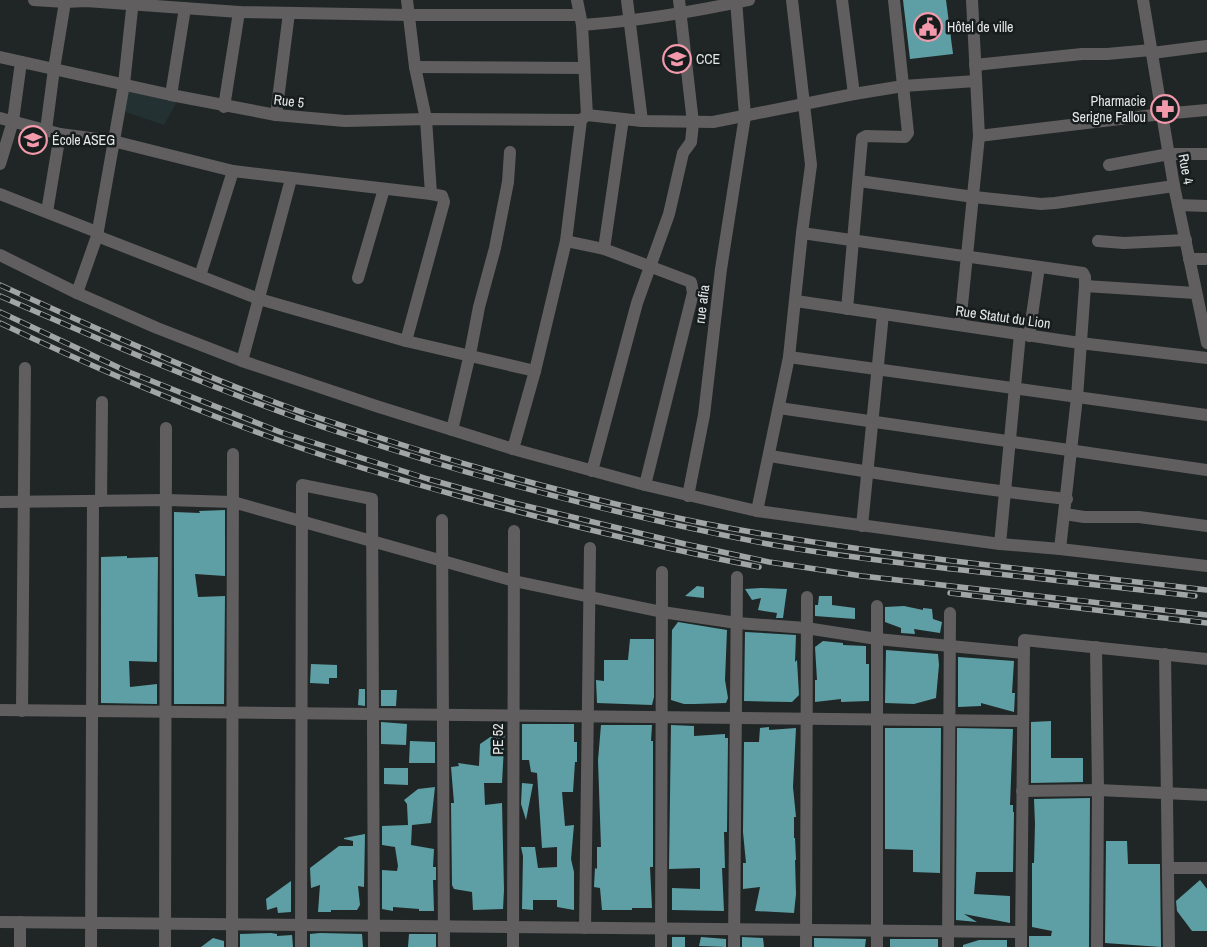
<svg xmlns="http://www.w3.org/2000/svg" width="1207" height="947" viewBox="0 0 1207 947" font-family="'Archivo Narrow',sans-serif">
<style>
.built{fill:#243132}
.building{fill:#5e9fa6}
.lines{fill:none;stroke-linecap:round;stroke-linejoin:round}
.minor{stroke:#615e5f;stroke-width:12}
.rail-casing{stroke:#a1a5a5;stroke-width:5.5}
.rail{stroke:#171c1d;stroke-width:4;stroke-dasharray:11;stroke-linecap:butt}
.labels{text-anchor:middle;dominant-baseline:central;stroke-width:5;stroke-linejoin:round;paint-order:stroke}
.poi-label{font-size:14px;fill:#e4e7e7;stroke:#171c1d;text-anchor:start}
.street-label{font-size:14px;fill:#e4e7e7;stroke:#171c1d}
</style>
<rect width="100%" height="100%" fill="#202626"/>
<path class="built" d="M126,89L177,101L164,125L120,110Z"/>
<g class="building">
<path d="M903,0H946L953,54L910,59Z"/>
<path d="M225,510V576L195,574L198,597L225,596L224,704H174V512L200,513L199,511Z"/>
<path d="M127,556V558L158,557L157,662L129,661L130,687L157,684V704L101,703V557Z"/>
<path d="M697,586L704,587V598L685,596Z"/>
<path d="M761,588L787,589L783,618H776L777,613L758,610L761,598L752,600L745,589Z"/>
<path d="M819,596H832V605L855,608V619L815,616V605H818Z"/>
<path d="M904,606L923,610V608L932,609L933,619L942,622L940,633L914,629L915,634L901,633V628L885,622V607Z"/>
<path d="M678,622L727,630L725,680L728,698L726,703L694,704H684L671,700L672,630Z"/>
<path d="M745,632L796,635L795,662L797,660L799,695L792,702L744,701Z"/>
<path d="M630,639H654V697L652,705L597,703L596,680L604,681V660H628Z"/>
<path d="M823,641L843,643V645L866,646V664H869V701L841,702V699L815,702V680H817L815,647Z"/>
<path d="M886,650L938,654L939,665L936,698L914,704L885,703Z"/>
<path d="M958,657L1014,661L1012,693H1015L1014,712L981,703V706L958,707Z"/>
<path d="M311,664L337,665V678H329V684L310,683Z"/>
<path d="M359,689H365V706L358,705Z"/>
<path d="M381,690H397L396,706H381Z"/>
<path d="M1051,721V758H1083V782L1031,783V722Z"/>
<path d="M381,722L407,724L406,745L381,744Z"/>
<path d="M522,724H574V742H577V762H575L573,792H562L565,826L574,825L571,859L574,872V910L557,907V900H533V910L522,909L523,856L521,847H535L538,868L557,867V847L542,848L537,773L531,772L529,760H522Z"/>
<path d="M601,725H652L651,741H653V867H650L652,908H632V910H602L600,888L594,887L595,868L597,869V847H601L598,760Z"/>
<path d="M671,725L694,726V736L725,734V738H728L727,832H724L725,868H722L724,911L672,910V888L700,889V868L669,869Z"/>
<path d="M505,727L502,783H484L485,805L502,803L504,890L503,909L473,910L472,892L454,889L452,885L451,803H454L451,767L459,766L458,763L479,766L480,744Z"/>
<path d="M769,727V730L796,728L793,787L796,817H794V838H795L796,860H795L796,894L794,913L755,911L760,887L743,889V863H746L743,832L744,742H759L760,728Z"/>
<path d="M885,728H941L940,873L913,872V850L885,849Z"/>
<path d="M957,728L1013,729L1010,805H1013V812H1014L1013,872H976L974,894L1010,896V923L964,914L977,922L956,920Z"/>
<path d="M410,741L435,742V763H409Z"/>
<path d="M384,768H408V785L384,784Z"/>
<path d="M522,783L533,784L526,820L521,804Z"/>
<path d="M435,787L431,823L412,825L411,845L434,849L433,867H436V880H433L434,911H419V909L393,907V911L382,909V870L397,871L398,866L395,847L382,845V826L408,825L407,804L404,800L418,789Z"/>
<path d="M1090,798L1089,947H1029V936H1051L1052,931L1032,927V863H1034L1035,824L1034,799Z"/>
<path d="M365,834L364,887L358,886L360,905L357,910H331V912H318L320,885L311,888L310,868L339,846H353V841L344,839V838Z"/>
<path d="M1106,841H1127L1128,864H1160L1161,947L1105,943Z"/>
<path d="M1200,880L1207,889V931H1192L1177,911L1176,901Z"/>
<path d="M291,881V912L278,913L277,907L267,910L266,899Z"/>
<path d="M271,933L277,934V936L292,935L293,947H240V934Z"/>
<path d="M320,933L362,934L363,947H310V934Z"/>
<path d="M409,934H436V947H408Z"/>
<rect x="672" y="937" width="13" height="10"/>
<path d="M701,937L726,939V947L699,946Z"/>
<path d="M742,937L763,938L764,947H742Z"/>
<path d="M213,938L224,941V947H201Z"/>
<path d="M814,938L866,939L865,947H814Z"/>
<rect x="890" y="939" width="48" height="8"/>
<path d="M979,940H1007V947H963V945Z"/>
</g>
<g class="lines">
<g class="minor">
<path d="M34,0L65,2L86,1L239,12L409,15H580"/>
<path d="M407,0L415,67L426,119L431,194"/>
<path d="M627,0L642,121"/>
<path d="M842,0L854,94"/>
<path d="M1143,0L1174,186L1207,343"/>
<path d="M582,25C639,21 693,12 749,0"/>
<path d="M1152,53L1207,46"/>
<path d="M0,57L171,95L276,115L345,121L426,119L581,120"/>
<path d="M975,65L1082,54H1107L1151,50"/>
<path d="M415,67L584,68"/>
<path d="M171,95L185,8"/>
<path d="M224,107L239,12"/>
<path d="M276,115L289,13"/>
<path d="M587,115L642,121L713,122L854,94L903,86L976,81"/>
<path d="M0,118L60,134L113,141L233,171L431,194L442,196L444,202L406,341"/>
<path d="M46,130L54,69L65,2"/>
<path d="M979,136L1162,114L1207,110"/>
<path d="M0,164L13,121L21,62"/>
<path d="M1109,165L1169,154H1207"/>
<path d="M859,181L974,197L1041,204L1055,203L1174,186"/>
<path d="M0,194L97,232"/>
<path d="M1178,205L1207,206"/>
<path d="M47,212L60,134"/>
<path d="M802,233L1083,273L1085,277V286L1077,397L1060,549"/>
<path d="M97,236L259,299L406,341L535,371"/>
<path d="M566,241L604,249L691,282L693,293L645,485"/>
<path d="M1098,241L1124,243L1186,240"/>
<path d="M604,249L623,119"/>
<path d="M0,255L77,293L157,328L242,361L376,406L513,449L645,485L757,511L1000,544L1060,549L1207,566"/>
<path d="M1189,259H1207"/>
<path d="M200,276L233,171"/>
<path d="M358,278L384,189"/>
<path d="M1085,286L1195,293"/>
<path d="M77,293L97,236L124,84L133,0"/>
<path d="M796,301L1080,343L1207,358"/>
<path d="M847,309L862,138L866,136L905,137L908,133L894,0"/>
<path d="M960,325L979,136L972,0"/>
<path d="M1029,336L1039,267"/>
<path d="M789,357L1207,415"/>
<path d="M242,361L291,179"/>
<path d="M779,408L1207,470"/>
<path d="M452,430L470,354L479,307L495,248L508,182L510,152"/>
<path d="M513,449L535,371L566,241L581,120L587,115L582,25L577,0"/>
<path d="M770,456C868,472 967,488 1067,499"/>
<path d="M592,471L637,303L669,214L683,153L691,142L693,123L679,0"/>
<path d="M688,496L704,415L721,269L745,116L736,0"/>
<path d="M101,501L102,402"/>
<path d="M0,502L167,500L233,502L514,581L662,612L737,623L806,628L877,639L1024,653"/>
<path d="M757,511L789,357L802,233L811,165L792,0"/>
<path d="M1065,514L1084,517H1139L1207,526"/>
<path d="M442,520L444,947"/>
<path d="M862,526L883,314"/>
<path d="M1000,544L1020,334"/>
<path d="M1096,647L1098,790L1097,947"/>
<path d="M1165,654L1169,947"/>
<path d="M0,710L1022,721"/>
<path d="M22,711L25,368"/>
<path d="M1022,791L1098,790L1207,795"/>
<path d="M1168,868H1207"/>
<path d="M0,922L1020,932"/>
<path d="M20,922V947"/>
<path d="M585,928L590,548"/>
<path d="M91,947L93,501"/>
<path d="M165,947L166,428"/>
<path d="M232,947L233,454"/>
<path d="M301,947L302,485L372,499L374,947"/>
<path d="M513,947L514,531"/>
<path d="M661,947L662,572"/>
<path d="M734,947L737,577"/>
<path d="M806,947L807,597"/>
<path d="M877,947V606"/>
<path d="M948,947L950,613"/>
<path d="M1021,947L1024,640L1207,659"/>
</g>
<defs>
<g id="rail">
<path d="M0,285C97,329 195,373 296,410C333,423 371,435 409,447C506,477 603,503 702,523C868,555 1038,570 1207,590"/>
<path d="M0,296C112,345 224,394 341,433C481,480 623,516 768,544C829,555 892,562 953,569C1034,578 1114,587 1195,596"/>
<path d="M0,312L124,370L280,432L428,479L514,503L685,544L769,562L862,576L1207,615"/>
<path d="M0,323C92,367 186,407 281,441C342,463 404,481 466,498C563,524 661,548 759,567"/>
<path d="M950,593L1207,623"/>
</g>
</defs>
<use href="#rail" class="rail-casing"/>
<use href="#rail" class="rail"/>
</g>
<defs>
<symbol id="civic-ring" viewBox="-11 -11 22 22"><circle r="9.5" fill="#171c1d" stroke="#f29aac" stroke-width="1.5"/><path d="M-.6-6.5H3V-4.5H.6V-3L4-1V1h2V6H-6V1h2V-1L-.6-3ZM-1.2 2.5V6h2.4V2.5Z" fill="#f29aac"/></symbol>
<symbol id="school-ring" viewBox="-11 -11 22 22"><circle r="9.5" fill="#171c1d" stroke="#f29aac" stroke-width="1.5"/><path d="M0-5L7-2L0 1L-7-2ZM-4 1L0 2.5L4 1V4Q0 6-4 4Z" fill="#f29aac"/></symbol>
<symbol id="pharmacy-ring" viewBox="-11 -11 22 22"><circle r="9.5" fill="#171c1d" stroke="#f29aac" stroke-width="1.5"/><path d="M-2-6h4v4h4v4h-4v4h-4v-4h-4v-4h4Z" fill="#f29aac"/></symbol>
</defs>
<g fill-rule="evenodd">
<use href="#civic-ring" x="912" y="11" width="32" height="32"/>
<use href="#school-ring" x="661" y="43" width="32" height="32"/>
<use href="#pharmacy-ring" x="1149" y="93" width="32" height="32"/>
<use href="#school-ring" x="17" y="124" width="32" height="32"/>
</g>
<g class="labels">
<g class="poi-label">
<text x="947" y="27">Hôtel de ville</text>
<text x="696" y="59">CCE</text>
<text x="1146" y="101" text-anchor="end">Pharmacie<tspan x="1146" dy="16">Serigne Fallou</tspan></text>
<text x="52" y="140">École ASEG</text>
</g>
<g class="street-label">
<text transform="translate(289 101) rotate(6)">Rue 5</text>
<text transform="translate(1186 169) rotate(80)">Rue 4</text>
<text transform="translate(702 304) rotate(-83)">rue afia</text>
<text transform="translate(1003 317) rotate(8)">Rue Statut du Lion</text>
<text transform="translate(498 739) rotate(-90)">PE 52</text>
</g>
</g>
</svg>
